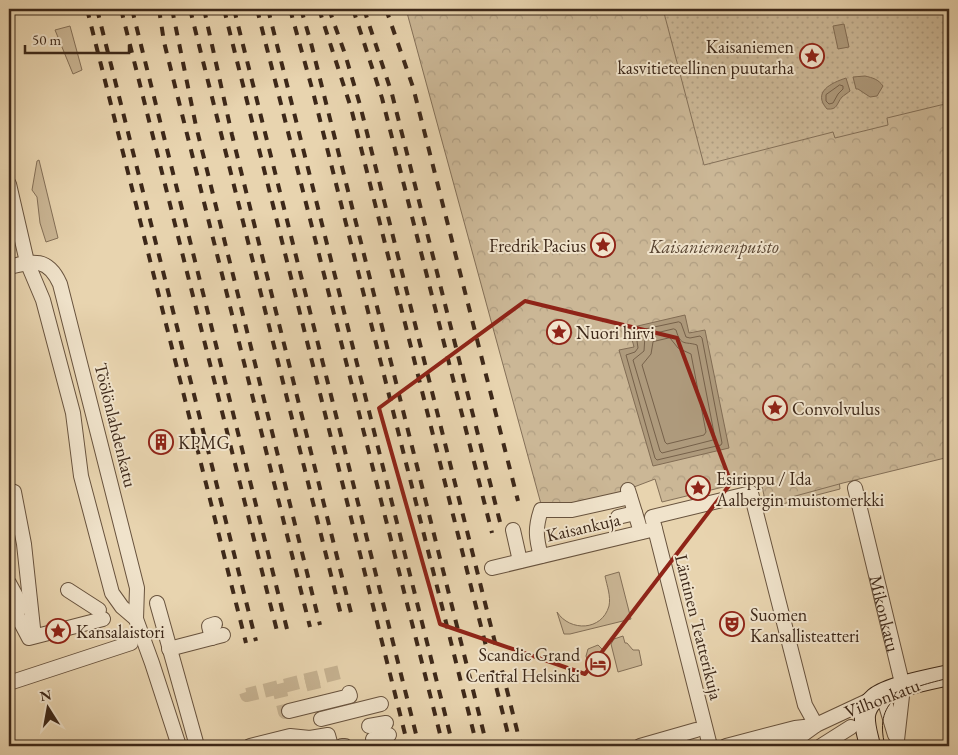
<svg xmlns="http://www.w3.org/2000/svg" width="958" height="755" viewBox="0 0 958 755" font-family="'EB Garamond',serif">
<style>
.grass{fill:#cbb796;stroke:#847058}
.park{fill:url(#park-crowns);stroke:#847058}
.garden{fill:url(#garden-dots);stroke:#847058}
.water{fill:#ae9a7c;stroke:#816c54}
.lines{fill:none;stroke-linecap:round;stroke-linejoin:round}
.shore{stroke:#76614a;stroke-width:1}
.street-tunnel{stroke:#c6b291;stroke-width:14;stroke-dasharray:14 7;stroke-linecap:butt}
.street-casing{stroke:#68533e;stroke-width:16}
.secondary-casing{stroke:#3d2819;stroke-width:22}
.street{stroke:#f0e3cb;stroke-width:14}
.secondary{stroke:#f0e3cb;stroke-width:20}
.tram{stroke:#3d2819;stroke-width:1}
.rail{stroke:#3d2819;stroke-width:4;stroke-dasharray:9 9;stroke-linecap:butt}
.marked{fill:none;stroke:#8f2418;stroke-width:4;stroke-linejoin:round}
.labels{text-anchor:middle;dominant-baseline:central;stroke-width:4;stroke-linejoin:round;paint-order:stroke}
.poi-label{font-size:18px;fill:#3d2819;stroke:#f0e3cb;text-anchor:start}
.park-label{font-size:18px;font-style:italic;fill:#594532;stroke:#f0e3cb}
.street-label{font-size:18px;fill:#3d2819;stroke:#f0e3cb}
</style>
<defs>
<pattern id="park-crowns" width="20" height="18" patternUnits="userSpaceOnUse" patternTransform="scale(1.25)"><rect width="20" height="18" fill="#cbb796"/><path d="M2 6a3 3 0 1 1 6 0M12 15a3 3 0 1 1 6 0" fill="none" stroke="#af9d81"/></pattern>
<pattern id="garden-dots" width="8" height="8" patternUnits="userSpaceOnUse" patternTransform="scale(1.25)"><rect width="8" height="8" fill="#cbb796"/><path d="M2 2h.1M6 6h.1" fill="none" stroke="#af9d81" stroke-width="1.8" stroke-linecap="round"/></pattern>
</defs>
<rect width="100%" height="100%" fill="#e8d4af"/>
<filter id="stains"><feTurbulence type="fractalNoise" baseFrequency=".004" numOctaves="4"/><feColorMatrix values="0 0 0 0 .2 0 0 0 0 .09 0 0 0 0 .02 0 0 0 .5 -.17"/></filter>
<radialGradient id="worn" r=".72"><stop offset=".6" stop-color="#630" stop-opacity="0"/><stop offset="1" stop-color="#630" stop-opacity=".3"/></radialGradient>
<g class="grass">
<path d="M70,26L82,70L73,74L55,30Z"/>
<path d="M39,160L58,238L46,242L40,223L37,197L32,190L37,161Z"/>
<path d="M839,480L840,489L767,508L764,495Z"/>
<path d="M619,572L631,619L570,634H564L557,612C570,632 602,631 609,606C611,596 607,586 605,576Z"/>
<path d="M623,636L625,643H627L633,650H639L642,665L618,672L611,644L614,639Z"/>
<path d="M598,645L603,650L607,667C604,674 597,676 591,672L586,656L588,649Z"/>
</g>
<path class="park" d="M406,9H949V457L843,483L766,504L760,478L662,502L655,479L613,495L583,504H541Z"/>
<path class="garden" d="M663,9H949V103L887,118L888,125L835,138L833,132L704,165Z"/>
<g class="water">
<path d="M844,24L849,47L838,49L833,26Z"/>
<path d="M865,76C873,78 878,79 883,86L877,96L870,97L858,89H856L853,77Z"/>
<path d="M846,78L850,91C849,92 843,96 842,97C836,104 838,110 827,109C812,92 831,83 846,78Z"/>
<path d="M685,315L689,333L705,330L729,448L653,466L619,350L634,347L629,328Z"/>
</g>
<g class="lines">
<g class="shore">
<path d="M840,85L843,86V89L838,94L833,103L829,104L826,101V95Z"/>
<path d="M679,322L681,323L686,337L690,338L700,336L702,338L722,443L721,445L657,460L655,458L626,355L635,352L638,348L636,334L637,331Z"/>
<path d="M674,329L676,330C681,347 685,341 697,345L715,438L713,440L662,453L660,451L633,360L644,351L645,336Z"/>
<path d="M670,338L678,348L691,354L706,432L704,435L667,444L665,442L642,365L651,354L653,342Z"/>
</g>
<g class="street-tunnel">
<path d="M311,676L317,701"/>
<path d="M278,684L285,712L289,711"/>
<path d="M246,692L247,695L344,671"/>
</g>
<defs>
<g id="street">
<path d="M9,184L27,262L43,300L73,413L81,476L112,593L122,607L136,619L152,663L179,746"/>
<path d="M9,267C33,261 48,257 60,284L137,588L136,619"/>
<path id="s1" d="M855,488L903,687L897,740"/>
<path d="M9,490L14,492L24,544L33,628"/>
<path d="M628,490L641,532"/>
<path d="M618,517L635,513"/>
<path d="M513,530L520,561"/>
<path d="M541,556C536,538 535,528 541,510H572L630,497"/>
<path d="M492,568L655,529"/>
<path d="M9,583L22,607"/>
<path d="M68,590L99,610"/>
<path d="M9,600L29,638L103,619"/>
<path d="M157,603L197,746"/>
<path d="M212,638L209,626L215,624"/>
<path d="M169,649L223,635"/>
<path d="M9,683L131,643"/>
<path d="M289,711L350,696L349,693"/>
<path d="M321,719L381,704"/>
<path d="M369,726L386,723"/>
<path d="M373,739L389,735"/>
<path d="M250,746L290,736L310,738"/>
<path d="M306,746L310,738L328,735L331,746"/>
<path d="M342,746H345"/>
<path d="M640,746L696,730"/>
<path d="M710,746L652,517L751,493L805,705L816,725"/>
<path d="M726,746L795,728L813,726"/>
<path d="M766,746L798,738L816,725L876,697L882,698L885,702L895,735"/>
<path d="M821,746L851,727"/>
</g>
<path id="secondary" d="M870,746C868,736 864,726 865,715C866,709 869,703 875,698C888,687 931,679 949,675"/>
</defs>
<use href="#street" class="street-casing"/>
<use href="#secondary" class="secondary-casing"/>
<use href="#street" class="street"/>
<use href="#secondary" class="secondary"/>
<path class="tram" d="M885,746C872,695 910,688 949,678"/>
<g class="rail">
<path d="M87,9L246,643"/>
<path d="M97,9L256,641"/>
<path d="M121,9L278,635"/>
<path d="M132,9L288,633"/>
<path d="M159,9L164,42L181,110L310,627"/>
<path d="M172,9L196,126L320,625"/>
<path d="M190,9L342,619"/>
<path d="M204,9L232,135L352,617"/>
<path d="M224,9L408,746"/>
<path d="M234,9L419,746"/>
<path d="M257,9L443,746"/>
<path d="M268,9L453,746"/>
<path d="M290,9L313,92L477,746"/>
<path d="M301,9L311,43L487,746"/>
<path d="M319,9L351,108L511,746"/>
<path d="M329,9L345,54L360,105L521,746"/>
<path d="M353,9L382,98L492,533"/>
<path d="M364,9L392,94L502,530"/>
<path d="M386,9L413,87L518,501"/>
</g>
</g>
<path class="marked" d="M525,301L677,338L731,483L585,674L440,624L379,408Z"/>
<defs>
<symbol id="sight-ring" viewBox="-11 -11 22 22"><circle r="9.5" fill="#f0e3cb" stroke="#8f2418" stroke-width="1.5"/><path d="M0-6L1.8-2.2L6-1.7L2.9 1.2L3.7 5.4L0 3.3L-3.7 5.4L-2.9 1.2L-6-1.7L-1.8-2.2Z" fill="#8f2418"/></symbol>
<symbol id="building-ring" viewBox="-11 -11 22 22"><circle r="9.5" fill="#f0e3cb" stroke="#8f2418" stroke-width="1.5"/><path d="M-4-6H4V6H1V3H-1V6H-4ZM-2.5-4.3h1.7v1.8h-1.7ZM.8-4.3h1.7v1.8H.8ZM-2.5-1h1.7V.8h-1.7ZM.8-1h1.7V.8H.8Z" fill="#8f2418"/></symbol>
<symbol id="theatre-ring" viewBox="-11 -11 22 22"><circle r="9.5" fill="#f0e3cb" stroke="#8f2418" stroke-width="1.5"/><path d="M-5-5.5Q0-4 5-5.5V0Q5 5 0 6Q-5 5-5 0ZM-3.3-2.5H-1v1.5H-3.3ZM1-2.5H3.3v1.5H1ZM-2.8 1Q0 5.5 2.8 1Z" fill="#8f2418"/></symbol>
<symbol id="hotel-ring" viewBox="-11 -11 22 22"><circle r="9.5" fill="#f0e3cb" stroke="#8f2418" stroke-width="1.5"/><path d="M-6-4.5h1.5V1H6V5H4.5V3h-9V5H-6ZM-4 0a1.8 1.8 0 1 1 3.6 0ZM.5 0V-2.5h3Q6-2.5 6 0Z" fill="#8f2418"/></symbol>
</defs>
<g fill-rule="evenodd">
<use href="#sight-ring" x="798" y="42" width="28" height="28"/>
<use href="#sight-ring" x="589" y="231" width="28" height="28"/>
<use href="#sight-ring" x="545" y="318" width="28" height="28"/>
<use href="#sight-ring" x="761" y="394" width="28" height="28"/>
<use href="#building-ring" x="147" y="428" width="28" height="28"/>
<use href="#sight-ring" x="684" y="474" width="28" height="28"/>
<use href="#theatre-ring" x="718" y="610" width="28" height="28"/>
<use href="#sight-ring" x="44" y="617" width="28" height="28"/>
<use href="#hotel-ring" x="584" y="650" width="28" height="28"/>
</g>
<g class="labels">
<g class="poi-label">
<text x="794" y="46" text-anchor="end">Kaisaniemen<tspan x="794" dy="21">kasvitieteellinen puutarha</tspan></text>
<text x="586" y="245" text-anchor="end">Fredrik Pacius</text>
<text x="576" y="332">Nuori hirvi</text>
<text x="792" y="408">Convolvulus</text>
<text x="178" y="442">KPMG</text>
<text x="716" y="478">Esirippu / Ida<tspan x="716" dy="21">Aalbergin muistomerkki</tspan></text>
<text x="750" y="614">Suomen<tspan x="750" dy="21">Kansallisteatteri</tspan></text>
<text x="76" y="631">Kansalaistori</text>
<text x="580" y="654" text-anchor="end">Scandic Grand<tspan x="580" dy="21">Central Helsinki</tspan></text>
</g>
<g class="park-label">
<text x="714" y="246">Kaisaniemenpuisto</text>
</g>
<g class="street-label">
<text transform="translate(116 425) rotate(76)">Töölönlahdenkatu</text>
<text transform="translate(583 527) rotate(-13)">Kaisankuja</text>
<text stroke="none"><textPath href="#s1" startOffset="129">Mikonkatu</textPath></text>
<text transform="translate(699 627) rotate(76)">Läntinen Teatterikuja</text>
<text transform="translate(882 698) rotate(-21)">Vilhonkatu</text>
</g>
</g>
<rect width="958" height="755" fill="none" stroke="#e8d4af" stroke-width="30"/>
<rect x="10" y="10" width="938" height="735" fill="none" stroke="#3d2819" stroke-width="2.5"/>
<rect x="15" y="15" width="928" height="725" fill="none" stroke="#3d2819"/>
<g transform="translate(48 708) rotate(349)" stroke="#f0e3cb" stroke-width="4" paint-order="stroke">
<path d="M0-4L9 19L0 12L-9 19Z" fill="#3d2819"/>
<text y="-8" font-size="14" font-weight="bold" text-anchor="middle" fill="#3d2819">N</text>
</g>
<path d="M25 45v8h104v-8" fill="none" stroke="#3d2819" stroke-width="2.5"/>
<text x="32" y="45" font-size="15" fill="#3d2819" stroke="#f0e3cb" stroke-width="4" paint-order="stroke">50 m</text>
<rect width="100%" height="100%" filter="url(#stains)"/>
<rect width="100%" height="100%" fill="url(#worn)"/>
</svg>
